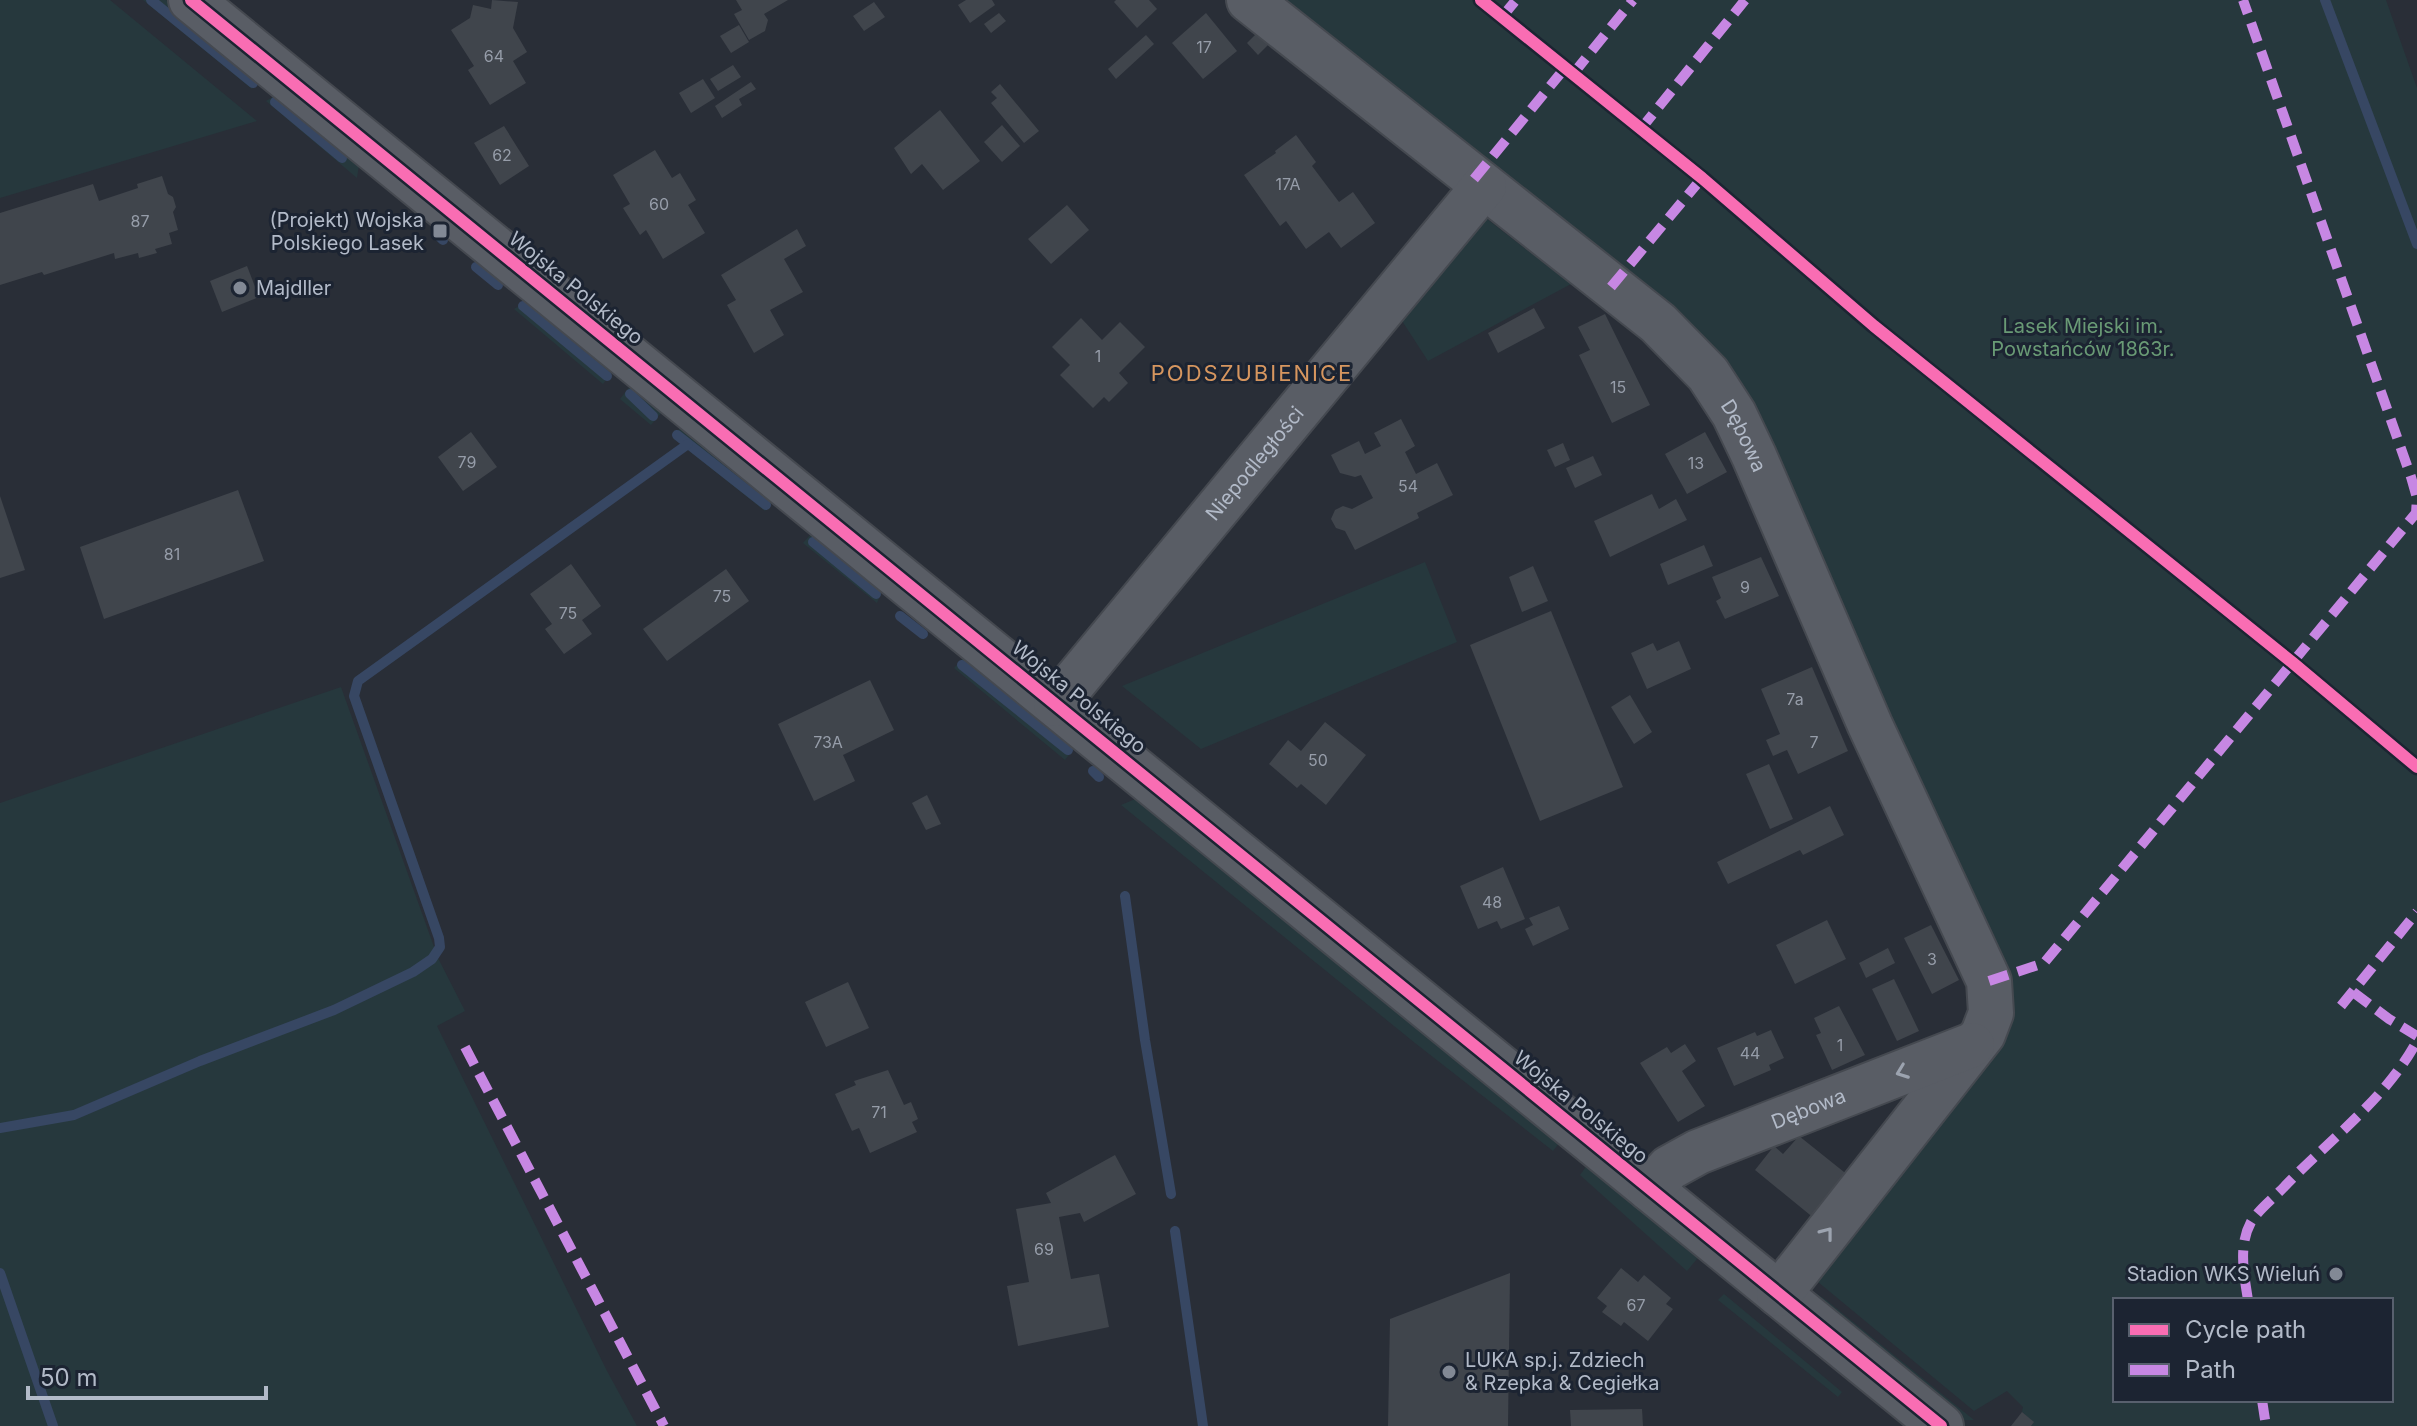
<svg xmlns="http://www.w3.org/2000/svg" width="2417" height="1426" viewBox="0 0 2417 1426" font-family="Inter,sans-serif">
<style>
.green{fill:#26383d;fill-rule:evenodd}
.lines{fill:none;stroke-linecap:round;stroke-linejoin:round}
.stream{stroke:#374763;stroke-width:10}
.building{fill:#40454c}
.minor-casing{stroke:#454950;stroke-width:48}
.minor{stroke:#595d65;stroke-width:44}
.quiet{stroke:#c787e3;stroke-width:10;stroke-dasharray:20 10;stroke-linecap:butt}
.cycleway-casing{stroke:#1c2432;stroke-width:17}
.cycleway{stroke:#f96db3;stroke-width:12}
.oneway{stroke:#9ca3af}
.poi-dot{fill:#828995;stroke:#1c2432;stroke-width:3}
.labels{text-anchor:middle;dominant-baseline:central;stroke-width:6;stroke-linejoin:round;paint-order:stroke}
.number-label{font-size:16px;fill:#969da9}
.poi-label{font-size:20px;fill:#b2bac8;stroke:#1c2432;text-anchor:end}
.street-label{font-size:20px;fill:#b2bac8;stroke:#1c2432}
.park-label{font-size:20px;fill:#699a75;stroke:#1c2432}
.neighbourhood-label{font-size:22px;letter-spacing:2px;fill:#d6965f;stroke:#1c2432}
</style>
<rect width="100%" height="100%" fill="#292e37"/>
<g class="green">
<path d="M0,0H110L257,121L0,198Z"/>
<path d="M143,0H166L259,75L252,89Z"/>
<path d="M1267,0H2386L2417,88V1426H2031L2033,1422L2022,1412L2023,1407L2007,1391L1974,1411L1812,1277L1996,1043L1754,427ZM2115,1300H2391V1400H2115Z"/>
<path d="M280,93L359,165L357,178L266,101Z"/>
<path d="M1478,212L1571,284L1428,361L1395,310Z"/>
<path d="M526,302H538L613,371L603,384L514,309Z"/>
<path d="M631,385L666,407L651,425L620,399Z"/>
<path d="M685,421L776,498L765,511L673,438Z"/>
<path d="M812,533L880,581L881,593L877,603L803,543Z"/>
<path d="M1425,562L1457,642L1201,749L1122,686Z"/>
<path d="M964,657L1075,747L1065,760L954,668Z"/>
<path d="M341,687L438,958L465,1011L437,1026L607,1371L637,1426H0V803Z"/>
<path d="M1140,797L1563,1138L1553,1151L1415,1043L1121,805Z"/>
<path d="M1588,1164L1701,1254L1687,1271L1580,1175Z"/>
<path d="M1814,1292L1826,1300L1974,1420H1963L1957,1417L1815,1297Z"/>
<path d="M1724,1294L1842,1392L1838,1397L1718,1300Z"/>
</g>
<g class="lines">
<g class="stream">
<path d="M151,0L253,83"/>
<path d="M2325,0L2417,244"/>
<path d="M275,102L342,158"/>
<path d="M437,234L443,240"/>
<path d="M476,267L498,285"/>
<path d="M523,306L607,376"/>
<path d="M630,394L653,416"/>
<path d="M677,435L766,505"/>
<path d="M813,542L876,594"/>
<path d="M900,616L923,634"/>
<path d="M962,665L1068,750"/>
<path d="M1093,771L1099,777"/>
<path d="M1125,896L1145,1040L1171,1194"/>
<path d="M0,1128L74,1115L200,1061L334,1010L413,972L432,959L440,947L439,938L354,696L358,681L688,444"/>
<path d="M1175,1231L1203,1426"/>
<path d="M0,1273L53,1426"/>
</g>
</g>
<g class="building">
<path d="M492,0L518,2L513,28L527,52L513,61L526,83L490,105L468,70L474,66L451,30L470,18L473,5L491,9Z"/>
<path d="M736,0H788L764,14L768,20L765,31L749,40L734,14L742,10Z"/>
<path d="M966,0H992L995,5L970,23L958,5Z"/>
<path d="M1116,0H1149L1157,9L1137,28L1114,2Z"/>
<path d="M874,2L885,17L864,31L853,16Z"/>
<path d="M999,13L1006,21L991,33L984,24Z"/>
<path d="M1206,13L1237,51L1203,79L1172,43Z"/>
<path d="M739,25L749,42L731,53L720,36Z"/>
<path d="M1259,31L1270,43L1258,55L1247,43Z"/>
<path d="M1146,35L1154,44L1116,79L1108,69Z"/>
<path d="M733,65L741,77L718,91L710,79Z"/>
<path d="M703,79L715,98L691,113L679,93Z"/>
<path d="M751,82L756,89L739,99L742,105L722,118L715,106Z"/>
<path d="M1000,84L1039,131L1024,143L991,103L997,98L991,92Z"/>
<path d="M940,110L980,161L943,190L922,164L911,174L894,148Z"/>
<path d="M1002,125L1020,146L1002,162L984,142Z"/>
<path d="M504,126L529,166L500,185L474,143Z"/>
<path d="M1296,135L1316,162L1312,166L1339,202L1353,192L1375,223L1341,248L1329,232L1306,249L1286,221L1280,226L1244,175L1276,153L1275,151Z"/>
<path d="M655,150L672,178L680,173L696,200L688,205L705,233L663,259L646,230L640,235L623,208L630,204L613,175Z"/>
<path d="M162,176L168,194L173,197L176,207L173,212L178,230L169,233L172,244L155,249L157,253L139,258L138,253L115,259L114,253L44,275L42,272L0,285V213L93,184L99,201L138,188L137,184Z"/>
<path d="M1067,205L1089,230L1051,264L1028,239Z"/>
<path d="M797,229L806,246L784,259L803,292L770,310L784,335L754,353L727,305L736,300L721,275Z"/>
<path d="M247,266L259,297L222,312L210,281Z"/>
<path d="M1534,308L1545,328L1498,353L1488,333Z"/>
<path d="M1605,314L1650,405L1612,423L1579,355L1590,350L1578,327Z"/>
<path d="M1081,318L1102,340L1120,322L1145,347L1119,373L1128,383L1109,402L1104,397L1093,408L1060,375L1070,365L1052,347Z"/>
<path d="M1401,419L1415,446L1405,452L1416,474L1437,463L1453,495L1417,513L1419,518L1355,550L1345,531L1336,528L1331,519L1335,510L1343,506L1352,509L1373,498L1361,475L1355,477L1340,473L1331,455L1359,441L1365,454L1381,446L1374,433Z"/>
<path d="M471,432L497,467L463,491L438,457Z"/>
<path d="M1705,432L1727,472L1687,494L1665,454Z"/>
<path d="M1563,443L1570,460L1555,467L1547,450Z"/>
<path d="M1593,456L1602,475L1575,488L1566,468Z"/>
<path d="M238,490L264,561L104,619L80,547Z"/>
<path d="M1652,494L1659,509L1676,499L1687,520L1610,557L1594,521Z"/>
<path d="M0,496L25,570L0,578Z"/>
<path d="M1704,545L1713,566L1668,585L1660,564Z"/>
<path d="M1761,557L1779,596L1725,619L1716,601L1721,598L1712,577Z"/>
<path d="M571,564L601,606L582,620L592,634L564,654L545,629L552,624L530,594Z"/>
<path d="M1533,566L1548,601L1522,612L1509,577Z"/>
<path d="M726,569L749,601L667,661L643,629Z"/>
<path d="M1551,611L1623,787L1540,821L1470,645Z"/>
<path d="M1679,641L1691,669L1647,689L1631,653L1653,643L1657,651Z"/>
<path d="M1812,667L1848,751L1798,774L1787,750L1773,756L1766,740L1780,734L1761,689Z"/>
<path d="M870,680L894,730L843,755L855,781L814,801L778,724Z"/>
<path d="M1630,695L1652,732L1634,744L1611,707Z"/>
<path d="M1325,722L1366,755L1326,805L1301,784L1297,788L1269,764L1288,740L1301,751Z"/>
<path d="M1769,764L1793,819L1770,829L1746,774Z"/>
<path d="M927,795L941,824L926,830L912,803Z"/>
<path d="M1830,806L1844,835L1803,855L1800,850L1728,884L1717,862Z"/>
<path d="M1503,867L1525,919L1501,929L1497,921L1478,929L1460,886Z"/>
<path d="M1559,906L1569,929L1533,946L1525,929L1533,925L1529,918Z"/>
<path d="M1827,920L1846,959L1795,984L1776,945Z"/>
<path d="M1931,925L1959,980L1932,994L1904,938Z"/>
<path d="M1888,948L1895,963L1866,978L1859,963Z"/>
<path d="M1894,979L1919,1031L1897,1041L1872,989Z"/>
<path d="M848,982L869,1028L826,1047L805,1002Z"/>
<path d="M1839,1006L1865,1055L1832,1070L1816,1035L1821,1033L1814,1018Z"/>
<path d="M1771,1030L1784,1058L1769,1065L1771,1070L1734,1086L1717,1048L1755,1032L1757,1036Z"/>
<path d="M1685,1044L1696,1061L1682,1071L1705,1106L1678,1122L1640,1063L1667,1047L1671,1053Z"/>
<path d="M888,1070L904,1105L911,1102L918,1119L912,1122L917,1132L870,1153L859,1128L852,1131L835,1094L856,1085L854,1081Z"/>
<path d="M1799,1136L1849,1176L1815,1219L1755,1170L1774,1146L1783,1154Z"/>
<path d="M1115,1155L1136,1194L1084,1222L1080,1213L1059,1217L1071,1279L1099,1274L1109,1327L1018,1346L1007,1286L1029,1282L1016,1209L1051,1203L1046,1193Z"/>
<path d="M1621,1268L1638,1282L1644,1275L1671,1298L1666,1304L1673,1309L1648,1341L1624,1322L1621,1326L1602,1312L1607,1306L1597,1298Z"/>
<path d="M1510,1273L1508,1426H1388L1390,1319Z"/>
<path d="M1642,1409L1643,1426H1571L1570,1410Z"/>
<path d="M2022,1412L2034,1422L2031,1426H2011Z"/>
</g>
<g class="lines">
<defs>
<g id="minor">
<path d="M191,0L1941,1426"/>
<path id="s1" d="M1249,0L1658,323L1708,374L1734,414L1754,456L1870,725L1989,981L1991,1013L1983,1034L1779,1294"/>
<path id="s2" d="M1056,704L1484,186"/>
<path id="s3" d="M1650,1189L1669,1168L1698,1152L1972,1045"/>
</g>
</defs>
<use href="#minor" class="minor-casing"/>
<use href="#minor" class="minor"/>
<g class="quiet">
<path d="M1502,17L1516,0"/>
<path d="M1573,74L1633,0"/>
<path d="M1640,130L1745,0"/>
<path d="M1474,179L1565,68"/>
<path d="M1611,287L1702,178"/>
<path d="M1989,981L2044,963L2416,513L2417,498L2411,477L2243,0"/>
<path d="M2353,992L2389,1019L2417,1036"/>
<path d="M2341,1006L2417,912"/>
<path d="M465,1047L664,1426"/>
<path d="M2248,1300C2244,1274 2238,1246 2251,1222C2259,1209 2275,1197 2285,1186C2331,1138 2385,1100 2417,1041"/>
<path d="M2262,1400L2266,1426"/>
</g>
<defs>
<g id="cycleway">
<path d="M191,0L1941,1426"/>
<path d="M1481,0L1702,178L1874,326L2293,663L2417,767"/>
</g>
</defs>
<use href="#cycleway" class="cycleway-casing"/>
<use href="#cycleway" class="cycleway"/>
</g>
<defs><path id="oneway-chevron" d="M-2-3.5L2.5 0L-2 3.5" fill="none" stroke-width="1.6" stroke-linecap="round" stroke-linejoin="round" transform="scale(2)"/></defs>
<g class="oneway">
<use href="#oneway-chevron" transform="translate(1902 1072) rotate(159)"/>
<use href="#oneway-chevron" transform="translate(1827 1233) rotate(-52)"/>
</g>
<g class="poi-dot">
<rect x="432" y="223" width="16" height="16" rx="4"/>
<circle cx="240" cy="288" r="8"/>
<circle cx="2336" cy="1274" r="8"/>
<circle cx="1449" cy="1372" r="8"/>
</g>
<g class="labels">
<g class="number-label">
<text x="1204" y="47">17</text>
<text x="494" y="56">64</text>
<text x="502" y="155">62</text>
<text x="1288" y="184">17A</text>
<text x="659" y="204">60</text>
<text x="140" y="221">87</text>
<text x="1098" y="356">1</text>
<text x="1618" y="387">15</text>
<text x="467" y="462">79</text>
<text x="1696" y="463">13</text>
<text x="1408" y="486">54</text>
<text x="172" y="554">81</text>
<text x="1745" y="587">9</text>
<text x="722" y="596">75</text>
<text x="568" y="613">75</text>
<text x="1795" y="699">7a</text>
<text x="828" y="742">73A</text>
<text x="1814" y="742">7</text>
<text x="1318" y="760">50</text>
<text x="1492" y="902">48</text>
<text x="1932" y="959">3</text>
<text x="1840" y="1045">1</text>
<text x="1750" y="1053">44</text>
<text x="879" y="1112">71</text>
<text x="1044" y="1249">69</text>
<text x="1636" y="1305">67</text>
</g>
<g class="poi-label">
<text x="424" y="220">(Projekt) Wojska<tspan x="424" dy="23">Polskiego Lasek</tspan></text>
<text x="256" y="288" text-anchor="start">Majdller</text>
<text x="2320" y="1274">Stadion WKS Wieluń</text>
<text x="1465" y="1360" text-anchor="start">LUKA sp.j. Zdziech<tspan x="1465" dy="23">&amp; Rzepka &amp; Cegiełka</tspan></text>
</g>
<g class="street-label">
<text transform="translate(576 288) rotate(39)">Wojska Polskiego</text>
<text stroke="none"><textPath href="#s1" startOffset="664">Dębowa</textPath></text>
<text stroke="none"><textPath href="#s2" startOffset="312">Niepodległości</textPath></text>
<text transform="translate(1079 697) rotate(39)">Wojska Polskiego</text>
<text transform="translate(1581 1107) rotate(39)">Wojska Polskiego</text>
<text stroke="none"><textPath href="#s3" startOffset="180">Dębowa</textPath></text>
</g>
<g class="park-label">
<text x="2083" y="326">Lasek Miejski im.<tspan x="2083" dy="23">Powstańców 1863r.</tspan></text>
</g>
<g class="neighbourhood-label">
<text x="1252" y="373">PODSZUBIENICE</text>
</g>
</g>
<rect x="2113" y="1298" width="280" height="104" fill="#1c2432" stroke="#58606e" stroke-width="2"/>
<rect x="2129" y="1324" width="40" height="12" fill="#f96db3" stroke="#58606e" stroke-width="2"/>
<text x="2185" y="1338" font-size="24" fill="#b2bac8">Cycle path</text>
<rect x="2129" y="1364" width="40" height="12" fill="#c787e3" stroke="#58606e" stroke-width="2"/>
<text x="2185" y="1378" font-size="24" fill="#b2bac8">Path</text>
<path d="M28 1386v12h238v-12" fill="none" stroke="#b2bac8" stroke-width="4"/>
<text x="40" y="1386" font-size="24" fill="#b2bac8" stroke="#1c2432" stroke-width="6" paint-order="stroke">50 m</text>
</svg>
